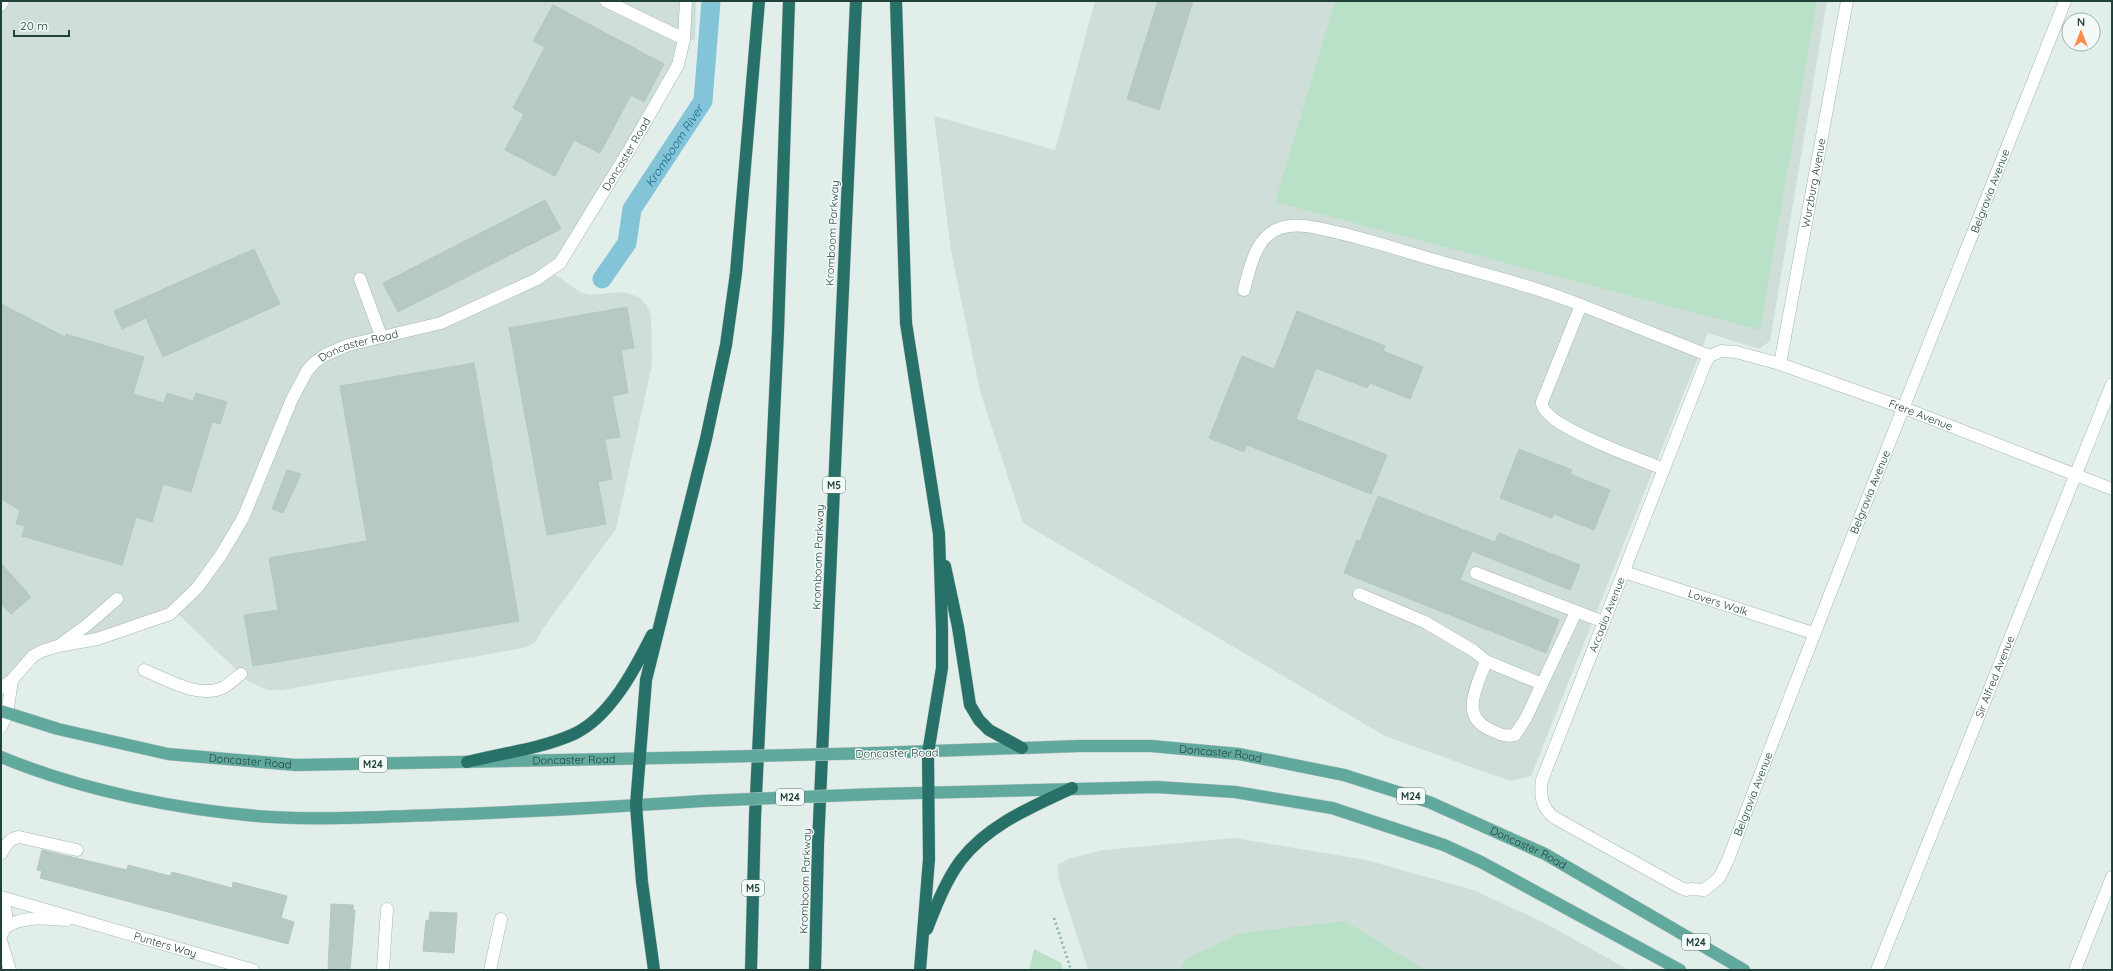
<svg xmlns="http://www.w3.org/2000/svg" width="2113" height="971" viewBox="0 0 2113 971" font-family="Quicksand,sans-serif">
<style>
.built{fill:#d0ded9}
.green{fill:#b8e1c7}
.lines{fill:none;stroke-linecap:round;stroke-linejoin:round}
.canal{stroke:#84c4d9;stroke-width:19}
.building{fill:#b7c9c3;stroke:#b3c8c2}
.minor-casing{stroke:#a4b7b2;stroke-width:13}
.major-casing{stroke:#c1cac8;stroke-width:13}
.highway-casing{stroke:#c1cac8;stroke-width:13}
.path{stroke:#7fb5a9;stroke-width:2.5;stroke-dasharray:2 3;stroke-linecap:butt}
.minor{stroke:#fff;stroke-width:12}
.major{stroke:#61a99d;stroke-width:12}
.highway{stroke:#287169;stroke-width:12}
.major-bridge-casing{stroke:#c1cac8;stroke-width:13;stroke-linecap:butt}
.major-bridge{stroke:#61a99d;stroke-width:12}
.labels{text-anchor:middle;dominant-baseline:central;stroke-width:3;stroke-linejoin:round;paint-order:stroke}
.shield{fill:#f3faf7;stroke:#5f7873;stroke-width:1}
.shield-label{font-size:10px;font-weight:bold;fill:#20413b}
.street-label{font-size:11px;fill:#20413b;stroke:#f3faf7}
.water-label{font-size:12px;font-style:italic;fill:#126685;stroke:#f3faf7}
</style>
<rect width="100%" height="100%" fill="#e2eeea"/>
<g class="built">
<path d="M1,1H696L695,40L684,39L678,65L550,271L580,292L589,295L623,292L639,297L646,304L651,315L652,364L616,529L544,627L535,643L524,648L282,690H268L248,681L175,611L42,651L1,688Z"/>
<path d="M1095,1H1827L1770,341L1759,349L1708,333L1531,776L1510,781L1385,736L1023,523L980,391L951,251L934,116L1055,150Z"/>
<path d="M1234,838L1366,860L1473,890L1543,922L1629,970H1088L1059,880L1057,865L1071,858L1103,850Z"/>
</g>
<g class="green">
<path d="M1335,1H1817L1760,330L1275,202Z"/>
<path d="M1345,921L1425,970H1180L1186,959L1238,934Z"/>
<path d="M1034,949L1061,963L1063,970H1029Z"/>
</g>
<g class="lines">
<path class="canal" id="s1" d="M602,279L627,243L632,209L703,101L711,1"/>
</g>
<g class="building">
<path d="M1158,1H1193L1159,110L1127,99Z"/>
<path d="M553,5L664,64L644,102L631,95L600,153L574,140L555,176L505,150L524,114L513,108L545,47L533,41Z"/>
<path d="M545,200L561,229L398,312L383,283Z"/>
<path d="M254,249L280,304L163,357L146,318L122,329L114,311Z"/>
<path d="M1,304L65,337L66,334L144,357L133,394L164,403L167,393L193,401L196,393L227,402L220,424L212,422L191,492L163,484L152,522L136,517L122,565L22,536L25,526L16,524L20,510L1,499Z"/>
<path d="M627,307L634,348L621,350L628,393L612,396L620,437L605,439L612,479L598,482L606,524L547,535L509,328Z"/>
<path d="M1297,311L1385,346L1383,351L1423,367L1410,399L1370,383L1367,388L1316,368L1296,419L1387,455L1371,494L1247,445L1244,452L1209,438L1242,356L1274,369Z"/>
<path d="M474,363L519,621L253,666L244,615L278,610L269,558L367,541L340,386Z"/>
<path d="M1519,449L1572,470L1570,474L1610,490L1594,530L1554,514L1552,518L1500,498Z"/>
<path d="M287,470L301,474L283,513L272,509Z"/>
<path d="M1378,496L1495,542L1499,533L1580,565L1570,590L1472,551L1460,580L1559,620L1546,653L1344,573L1357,540L1360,541Z"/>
<path d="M1,563L31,597L11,614L1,604Z"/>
<path d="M42,850L127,870L128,865L170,876L172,872L232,888L233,882L287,896L281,918L294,922L288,944L40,878L42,871L37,870Z"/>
<path d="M331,904L353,905V910H355L350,970H328Z"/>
<path d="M430,912L457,913L454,953L423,951L426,920L429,921Z"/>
</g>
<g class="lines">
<defs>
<g id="minor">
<path d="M606,1L684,39"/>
<path id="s2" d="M2065,1C1952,287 1836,572 1728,860L1719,878L1704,890L1691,889L1687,890L1681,888L1555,818C1541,808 1540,796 1542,780L1705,364L1710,356L1721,351L1736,352L1780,364L1904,408L2112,489"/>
<path d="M1,5L3,1"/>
<path d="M360,279L381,336"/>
<path d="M1244,290C1250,268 1255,238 1278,229C1290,224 1304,225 1317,228C1355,235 1393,248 1431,259C1481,273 1533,286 1581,305"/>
<path id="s3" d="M1780,364L1847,1"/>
<path d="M1664,469C1644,461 1540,425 1542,402L1581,305L1710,356"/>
<path id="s4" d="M1624,572L1813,633"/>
<path d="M1476,573L1604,622"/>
<path d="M1359,594L1425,622L1474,651L1486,661L1542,684"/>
<path d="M61,644L87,625L117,599"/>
<path d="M1486,661C1478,685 1458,716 1491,730C1499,734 1506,737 1515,735L1526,718L1576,612"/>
<path d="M144,670C166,679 200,700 224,687C230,684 235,678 241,674"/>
<path id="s5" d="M1,688L12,680L33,656L42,651L58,646L97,639L170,614L197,588L221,555L243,518L292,399L307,371L314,363L325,355L348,345L441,323L537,279L560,263L631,147L678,65L684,39L686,1"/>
<path d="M1,727L7,714L12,680"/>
<path d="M1,854C6,845 8,839 19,837L77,850"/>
<path id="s6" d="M1,897L253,970"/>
<path d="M1,901C9,912 7,925 1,936"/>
<path d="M6,927C24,915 46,919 67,920"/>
<path d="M1,941L10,970"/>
<path d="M383,970L387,909"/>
<path d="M490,970L501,919"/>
<path id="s7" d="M1877,970L2112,384"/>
<path d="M2075,970L2112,877"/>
</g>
<g id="major">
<path id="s8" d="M1,711L58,729L168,754L296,765L713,757"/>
<path id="s9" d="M875,753L1079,746H1151L1239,754L1344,775L1429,802L1545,854L1744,970"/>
<path d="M1,757C83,791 183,811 271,817C325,820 381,817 435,815C524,812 613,807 702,801"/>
<path d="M878,794L1156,787L1235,792L1332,808L1444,845L1481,862L1680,970"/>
</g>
<g id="highway">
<path d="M896,1L906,323L939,534L942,629V668L928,753L929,859L920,970"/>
<path d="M945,566L958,627L970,705L979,720L989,730L1022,748"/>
<path d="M467,762C503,753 540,749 574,734C610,717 635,669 652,635"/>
<path d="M927,929C936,906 946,880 961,860C989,824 1032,807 1072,788"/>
<path d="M654,970L642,882L636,805L646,680L706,439L726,345L736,273L759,1"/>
<path d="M751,970L755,817L778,332L789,1"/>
<path d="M815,970L818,844L856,1"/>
</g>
</defs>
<use href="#minor" class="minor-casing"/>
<use href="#major" class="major-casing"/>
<use href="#highway" class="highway-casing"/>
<path class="path" d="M1054,918L1071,970"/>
<use href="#minor" class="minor"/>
<use href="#major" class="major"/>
<use href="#highway" class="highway"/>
<defs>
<g id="major-bridge">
<path d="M713,757L875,753"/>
<path d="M702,801L878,794"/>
</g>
</defs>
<use href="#major-bridge" class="major-bridge-casing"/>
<use href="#major-bridge" class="major-bridge"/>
</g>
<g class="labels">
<g class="shield">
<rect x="823" y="477" width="22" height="16" rx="3"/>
<rect x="359" y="756" width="28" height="16" rx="3"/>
<rect x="1397" y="788" width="28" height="16" rx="3"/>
<rect x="776" y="789" width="28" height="16" rx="3"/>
<rect x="742" y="880" width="22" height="16" rx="3"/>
<rect x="1682" y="934" width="28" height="16" rx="3"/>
</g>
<g class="shield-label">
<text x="834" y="485">M5</text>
<text x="373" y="764">M24</text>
<text x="1411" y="796">M24</text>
<text x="790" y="797">M24</text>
<text x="753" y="888">M5</text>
<text x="1696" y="942">M24</text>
</g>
<g class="street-label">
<text stroke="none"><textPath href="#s5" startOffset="877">Doncaster Road</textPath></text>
<text stroke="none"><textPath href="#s3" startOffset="184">Wurzburg Avenue</textPath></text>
<text transform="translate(1990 191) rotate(-69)">Belgravia Avenue</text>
<text transform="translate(832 233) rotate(-87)">Kromboom Parkway</text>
<text stroke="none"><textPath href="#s5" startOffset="530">Doncaster Road</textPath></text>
<text stroke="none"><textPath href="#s2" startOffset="1851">Frere Avenue</textPath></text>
<text transform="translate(1870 492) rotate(-68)">Belgravia Avenue</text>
<text transform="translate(818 557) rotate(-88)">Kromboom Parkway</text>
<text stroke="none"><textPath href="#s4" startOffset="99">Lovers Walk</textPath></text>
<text stroke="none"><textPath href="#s2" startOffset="1350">Arcadia Avenue</textPath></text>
<text stroke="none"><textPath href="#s7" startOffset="316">Sir Alfred Avenue</textPath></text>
<text transform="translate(897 753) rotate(-1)">Doncaster Road</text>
<text stroke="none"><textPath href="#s9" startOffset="346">Doncaster Road</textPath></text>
<text stroke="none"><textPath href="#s8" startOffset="579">Doncaster Road</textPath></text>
<text stroke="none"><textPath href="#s8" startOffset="255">Doncaster Road</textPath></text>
<text transform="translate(1753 794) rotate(-69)">Belgravia Avenue</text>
<text stroke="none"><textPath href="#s9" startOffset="670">Doncaster Road</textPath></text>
<text transform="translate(805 881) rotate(-88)">Kromboom Parkway</text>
<text stroke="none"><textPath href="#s6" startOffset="171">Punters Way</textPath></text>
</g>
<g class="water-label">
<text stroke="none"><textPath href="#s1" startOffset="154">Kromboom River</textPath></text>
</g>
</g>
<rect width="2113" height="971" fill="none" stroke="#20413b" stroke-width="4"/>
<g transform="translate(2081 32)"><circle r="19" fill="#f3faf7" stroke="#9fb0ac"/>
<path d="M0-3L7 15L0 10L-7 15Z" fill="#ff8b4f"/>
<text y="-6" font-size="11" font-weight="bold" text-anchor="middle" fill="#20413b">N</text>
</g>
<path d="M14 30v6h55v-6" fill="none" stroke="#20413b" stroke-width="2"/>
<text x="20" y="30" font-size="12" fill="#20413b" stroke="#f3faf7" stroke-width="3" paint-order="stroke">20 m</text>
</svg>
